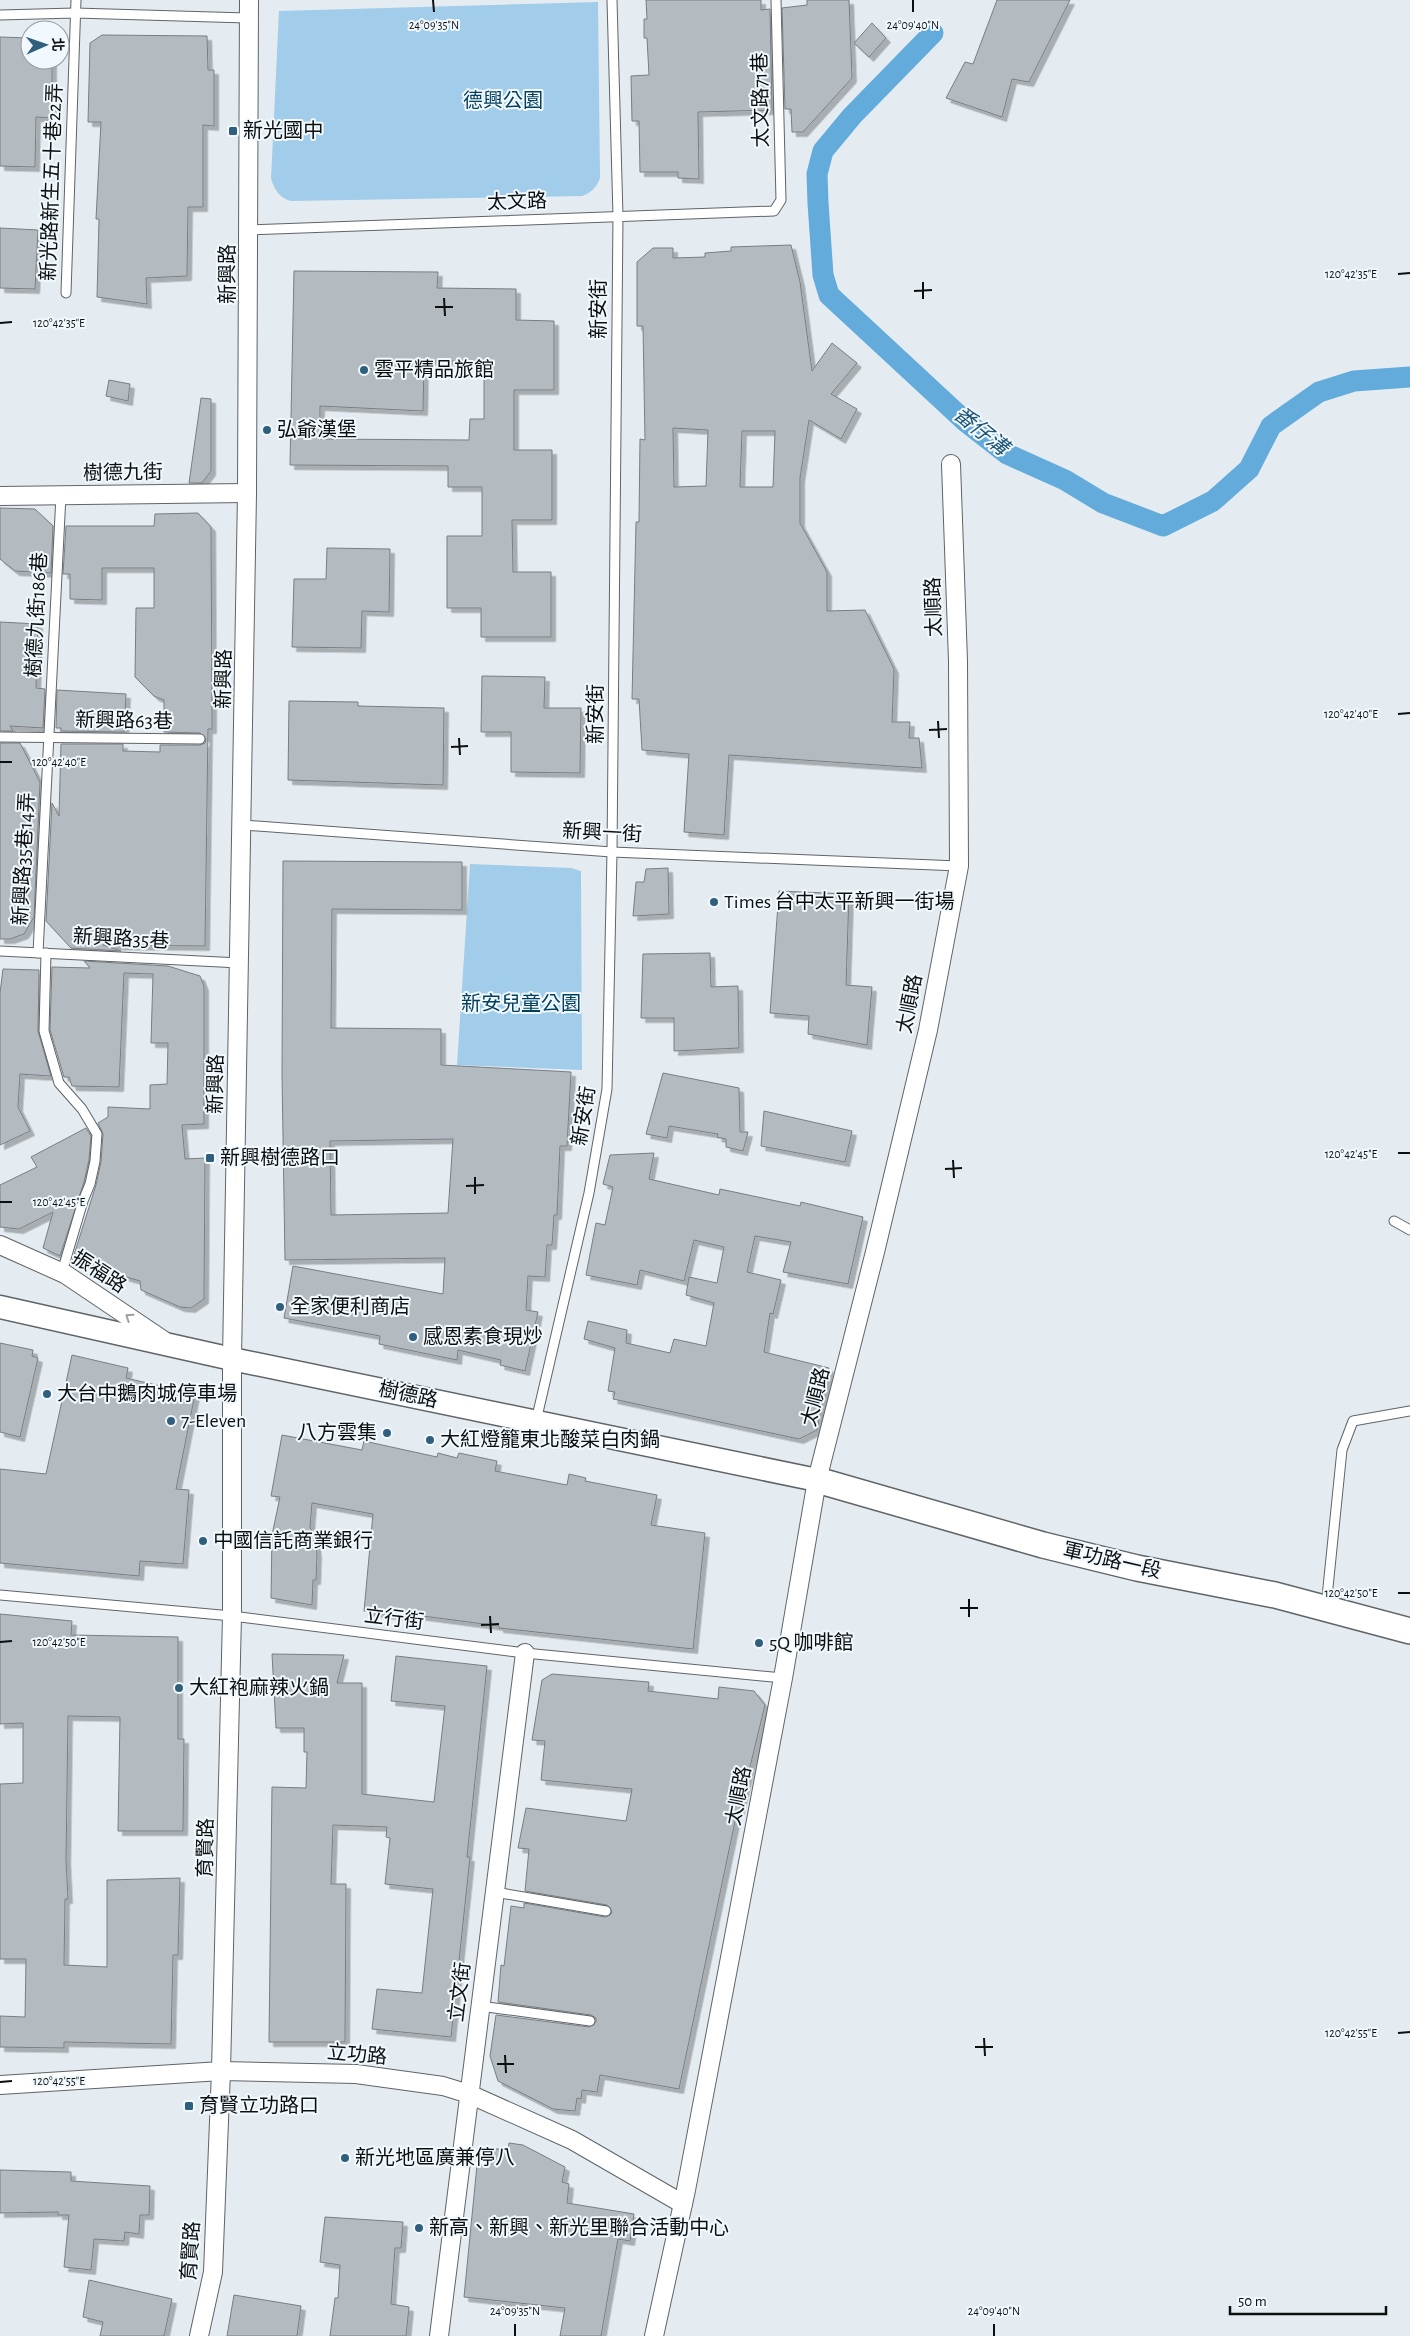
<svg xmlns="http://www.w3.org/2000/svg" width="1410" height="2336" viewBox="0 0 1410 2336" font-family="'Alegreya Sans','Noto Sans TC',sans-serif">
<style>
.green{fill:#a1ccea}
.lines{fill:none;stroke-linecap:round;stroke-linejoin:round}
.canal{stroke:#62abdb;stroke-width:21}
.building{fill:#b4bbc0;stroke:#787e83;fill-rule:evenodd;filter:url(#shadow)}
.service-casing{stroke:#5e6468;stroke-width:11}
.minor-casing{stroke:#5e6468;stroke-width:20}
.tertiary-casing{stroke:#5e6468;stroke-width:25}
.secondary-casing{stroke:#5e6468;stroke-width:28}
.service{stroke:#fff;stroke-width:9}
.minor{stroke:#fff;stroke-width:18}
.tertiary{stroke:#fff;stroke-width:22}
.secondary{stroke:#fff;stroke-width:25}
.oneway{stroke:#9e9f9f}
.ticks{fill:none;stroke:#0c0f10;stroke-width:2}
.poi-dot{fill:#305f7e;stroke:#f2f9fe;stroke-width:2}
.labels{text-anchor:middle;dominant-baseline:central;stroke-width:4;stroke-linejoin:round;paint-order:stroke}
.street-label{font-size:20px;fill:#0c0f10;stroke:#f2f9fe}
.park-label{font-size:20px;fill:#024060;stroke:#f2f9fe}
.poi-label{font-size:20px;fill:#0c0f10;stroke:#f2f9fe;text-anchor:start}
.water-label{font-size:21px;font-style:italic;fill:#1d5475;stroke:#f2f9fe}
.ticks-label{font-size:12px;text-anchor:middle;fill:#0c0f10;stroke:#f2f9fe;stroke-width:4;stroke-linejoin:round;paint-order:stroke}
</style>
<defs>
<filter id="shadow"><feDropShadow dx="4.5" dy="4.5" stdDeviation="0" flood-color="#0004"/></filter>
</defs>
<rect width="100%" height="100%" fill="#e5ecf1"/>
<g class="green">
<path d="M598,2L600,178C597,187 591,193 582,196L291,201C279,198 275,190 271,179L279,11Z"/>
<path d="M470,864L571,868L581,871L582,1070L457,1065Z"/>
</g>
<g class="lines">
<path class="canal" d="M933,33L852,116L823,151L817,174L818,203L823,275L829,295L966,422L1007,454L1065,480L1103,503L1163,526L1213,501L1249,469L1271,426L1319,392L1354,381L1410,377"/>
</g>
<g class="building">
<path d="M646,0H761V10L770,9L772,110L698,112L699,179L678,178V172H640L639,121H632L631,76L649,75L647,38H644V19H647Z"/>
<path d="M807,0H849L852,78L803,132H792L791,109H785L782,8L807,5Z"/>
<path d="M997,0H1070L1029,82L1012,79L1002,117L946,98L965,62L973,64Z"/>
<path d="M872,23L886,38L869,57L854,43Z"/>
<path d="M102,35L207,36L208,70H214V126L203,125V207H188L187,276L146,278L147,304L97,297L99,219H96L101,122H88L90,43Z"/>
<path d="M0,37L30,38V60H52V118L36,117L35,167L0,166Z"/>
<path d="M0,228L38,230L35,289L0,288Z"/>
<path d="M791,245L800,282L812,371L832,343L857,363L831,394L857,409L841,439L809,420L800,478V523L827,572V611L865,610L894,669L892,722H910L909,738H919L922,768L729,755L724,835L684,832L689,754L642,750L639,699H632L636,522H639L640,439L645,440L643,326H637V262L653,248H673V258L705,257V253L731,251V247ZM673,428L708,430L706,486L674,487ZM742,431H775L773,487H740Z"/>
<path d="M294,271L438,272L437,288L516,289V320L554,321V390H514V450H552V520H512L513,572H551V637H481V608H447V536H482V487H448V466L290,465ZM424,361H484V419H470L469,440L320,439V406L423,411Z"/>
<path d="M109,380L130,384L128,401L106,396Z"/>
<path d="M201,398L211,399V471L202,483H189Z"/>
<path d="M0,508L35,509L53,526L51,573L15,571L0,559Z"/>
<path d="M198,513L211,527L212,709V729H208L205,946L103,945L121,951L71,948L46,921L52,803L59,816L61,744H123V751L160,752V745H200L205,743L206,739L200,733L164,732V700L154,696L135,677L136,608H154V568H102V600L70,599V574H63L66,526H154L155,514Z"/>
<path d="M327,548L390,549L389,612L362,611L361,648L292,647L294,579H326Z"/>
<path d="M0,622L38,624L36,688L45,689L43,728L10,726L13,731H0Z"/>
<path d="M482,676L545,677L544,708H581L580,773L511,772V732H481Z"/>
<path d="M57,690L126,694L124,732L61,731V728H56Z"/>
<path d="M289,701L358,702V706L444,708L443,785L288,780Z"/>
<path d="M0,743H20L40,782L34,917L24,934L10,939H0Z"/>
<path d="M283,861L462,862V910L332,909L331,1028L441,1029V1065L571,1072L567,1146H560L557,1215H554L552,1245H547L545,1277L528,1276L526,1310L538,1312L525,1371L500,1365L501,1360L458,1350L457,1360L379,1344L380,1336L284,1318L293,1266L443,1294L445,1258L285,1260L282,1075ZM453,1139L448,1213L331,1215L330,1141Z"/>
<path d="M668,868L669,914L633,916L636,882H644L646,869Z"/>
<path d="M779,891L849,894L846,985L872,987L867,1045L808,1034L809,1016L770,1013Z"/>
<path d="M710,953L711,987L738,986L739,1048L674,1051V1018H641L643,954Z"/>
<path d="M84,961L168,966L200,976L204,986V1124L182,1125L185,1159L205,1158L204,1299L191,1308L180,1307L141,1290L140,1281L72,1261L96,1185L101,1162L103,1134L98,1123L108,1117V1107L150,1109V1085L167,1084L168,1043H151L153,974L124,973L119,1087L72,1086L69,1077H64L50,1030L52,967L90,968Z"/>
<path d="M3,969L39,970L38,1031L51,1076L20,1074L18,1107L30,1131L0,1145V993Z"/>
<path d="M663,1073L739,1088L740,1132H748L743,1151L726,1147V1139L717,1137L718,1134L669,1126L667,1138L646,1134Z"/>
<path d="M764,1111L852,1131L845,1162L761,1146Z"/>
<path d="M86,1128L91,1136L89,1160L84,1182L60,1256L43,1248L53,1212L19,1229L0,1227V1185L37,1167L31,1157Z"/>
<path d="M654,1153L649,1179L719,1195L720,1189L800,1206L801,1202L863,1217L848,1284L783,1272L791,1242L755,1236L747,1272L781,1280L773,1314L770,1313L764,1352L829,1368L817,1430L799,1439L613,1399L615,1392L608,1391L615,1348L584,1339L588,1321L627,1330L626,1343L670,1353L674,1339L706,1346L714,1303L686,1295L689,1277L717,1283L724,1247L694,1240L684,1281L640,1270L637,1285L586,1275L596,1223L605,1225L613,1187L603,1184L610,1155Z"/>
<path d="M0,1343L33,1350L32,1356L38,1358L20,1437L0,1432Z"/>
<path d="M72,1355L128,1368L126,1378L195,1394L176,1489L189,1490L183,1564L140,1561L139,1576L0,1563V1469L46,1474Z"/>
<path d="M282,1435L362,1450L364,1441L437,1457L438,1453L457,1458L459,1453L497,1461L495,1471L567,1485L569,1474L586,1478L585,1481L657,1495L651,1525L705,1533L693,1649L499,1628V1626L400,1613V1616L364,1611L373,1514L312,1503L310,1527L315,1537L317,1554L316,1580H313L312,1605L271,1598L272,1535L280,1497L271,1496Z"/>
<path d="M0,1614L72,1621L71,1635L178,1637V1739H184L183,1831H118L120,1717L68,1716L66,1860L68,1899H65L64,1965L107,1967V1880L180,1878L178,1955H173L171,2044L64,2042V2048L0,2047V2016L25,2017L26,1959H0V1784L23,1783V1723L0,1724Z"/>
<path d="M272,1654L344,1655L337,1683H362V1794L434,1802L445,1706L391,1701L396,1656L487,1666L467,1857H470L451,2037L372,2029L377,1989L422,1993L433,1889L385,1884L390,1838L386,1837L387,1827L333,1825L331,1884H346L345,2042H269L272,1787L306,1788L307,1752H304V1728H276Z"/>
<path d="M552,1674L649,1682L648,1691L718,1699L719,1687L754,1691L765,1705L739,1812H737L679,2089L600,2075L597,2092L582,2090L581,2099L577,2098L575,2111L553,2109L498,2081L490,2056L496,2015L589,2027L596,2022V2018L591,2015L498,2002L501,1965L504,1966L511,1906L524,1908V1903L605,1917L610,1915L612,1912L607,1905L525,1891L529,1849L518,1848L526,1808L626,1821L632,1789L541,1780L545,1741L532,1740L542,1680Z"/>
<path d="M509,2143L523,2145L565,2167L562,2182L569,2184L567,2203L634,2214L630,2241L618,2239L601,2336H560L565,2308L464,2297L477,2165H486L488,2149H508Z"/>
<path d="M0,2170L71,2172V2181L150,2186L149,2215H140L139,2234L125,2232L124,2241L94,2239L91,2270L64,2267L69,2215H58V2212L0,2213Z"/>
<path d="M325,2217L403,2222L401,2248H395L391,2304L409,2307L406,2336H330L335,2298H338L340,2265L320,2262Z"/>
<path d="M89,2280L172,2299L164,2336H100L103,2322L83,2317Z"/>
<path d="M234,2295L301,2306L297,2336H227Z"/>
</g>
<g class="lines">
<defs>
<g id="service">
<path d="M0,15L75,13L247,18"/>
<path d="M249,230L774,211L781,200L776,0"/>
<path d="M66,293L76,0"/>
<path d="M0,737L200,739"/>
<path d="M243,825L612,852L959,866"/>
<path d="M0,951L240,963"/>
<path d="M38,953L61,495"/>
<path d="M46,953L44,1031L59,1083L82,1109L97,1134L95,1161L90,1184L83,1201L62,1272"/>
<path d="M1394,1221L1410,1230"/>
<path d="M536,1421L589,1193L607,1089L612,852L618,216L612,0"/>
<path d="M0,1595L232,1616L525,1653L783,1678"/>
<path d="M1326,1607L1342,1450L1353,1421L1410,1411"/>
<path d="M495,1892L606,1911"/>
<path d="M480,2006L590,2021"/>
</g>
<g id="minor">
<path d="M0,496L247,493"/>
<path d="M0,1245L65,1274L163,1340"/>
<path d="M0,2085L221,2071L356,2074L443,2086L469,2094L572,2140L683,2204"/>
<path d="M199,2336L213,2272L221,2071L232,1616V1359L247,493L249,0"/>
<path d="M439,2336L525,1653"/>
<path d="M654,2336L686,2190L783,1678L817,1480L875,1252L928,1030L959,866L958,661L951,464"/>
</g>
<path id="tertiary" d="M0,1307L232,1359L817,1480"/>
<path id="secondary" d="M817,1480L1043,1545L1137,1568L1275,1595L1410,1631"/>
</defs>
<use href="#service" class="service-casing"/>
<use href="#minor" class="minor-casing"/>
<use href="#tertiary" class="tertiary-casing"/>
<use href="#secondary" class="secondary-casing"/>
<use href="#service" class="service"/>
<use href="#minor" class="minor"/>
<use href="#tertiary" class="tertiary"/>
<use href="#secondary" class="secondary"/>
</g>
<defs><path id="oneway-chevron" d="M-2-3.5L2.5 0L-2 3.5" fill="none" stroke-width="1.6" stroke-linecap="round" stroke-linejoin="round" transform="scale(1.25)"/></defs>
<use class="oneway" href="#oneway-chevron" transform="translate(129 1317) rotate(-146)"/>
<path class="ticks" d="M433,0L434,12M913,0V12M1398,274L1410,273M923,282V299M914,291L932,290M444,298L445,316M435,307H453M0,323L12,322M1398,714L1410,713M938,721L939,738M929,730L947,729M459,738L460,755M451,747L468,746M0,762H12M1398,1153H1410M953,1160L954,1178M945,1169L962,1168M475,1177V1194M466,1186L484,1185M0,1202H12M1398,1593H1410M969,1599V1617M960,1608H978M490,1616L491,1633M481,1625L499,1624M0,1642L12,1641M1398,2033L1410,2032M984,2038L985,2056M975,2047H993M505,2055L506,2073M497,2064H514M0,2082L12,2081M515,2324V2336M994,2324V2336"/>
<g class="poi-dot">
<rect x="228" y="126" width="10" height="10" rx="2.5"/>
<circle cx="364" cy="370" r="5"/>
<circle cx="267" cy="430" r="5"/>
<circle cx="714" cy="902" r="5"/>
<rect x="205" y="1153" width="10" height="10" rx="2.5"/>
<circle cx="280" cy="1307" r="5"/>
<circle cx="413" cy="1337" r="5"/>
<circle cx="47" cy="1394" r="5"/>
<circle cx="171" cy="1421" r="5"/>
<circle cx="387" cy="1433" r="5"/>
<circle cx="430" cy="1440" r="5"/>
<circle cx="203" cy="1541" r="5"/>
<circle cx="759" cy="1643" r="5"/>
<circle cx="179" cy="1688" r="5"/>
<rect x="184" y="2101" width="10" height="10" rx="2.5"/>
<circle cx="345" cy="2158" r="5"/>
<circle cx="419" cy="2228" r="5"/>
</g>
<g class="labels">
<g class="street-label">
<text transform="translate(761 100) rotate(-91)">太文路71巷</text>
<text transform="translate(52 182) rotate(-88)">新光路新生五十巷22弄</text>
<text transform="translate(517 202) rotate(-2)">太文路</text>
<text transform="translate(228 274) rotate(-90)">新興路</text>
<text transform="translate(599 309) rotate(-90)">新安街</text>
<text transform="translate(123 473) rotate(-1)">樹德九街</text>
<text transform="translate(934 607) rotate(-92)">太順路</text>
<text transform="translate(37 615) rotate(-87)">樹德九街186巷</text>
<text transform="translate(224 679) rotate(-89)">新興路</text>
<text transform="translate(596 714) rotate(-90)">新安街</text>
<text transform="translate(124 721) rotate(1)">新興路63巷</text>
<text transform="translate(602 833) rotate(3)">新興一街</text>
<text transform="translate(24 859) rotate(-87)">新興路35巷14弄</text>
<text transform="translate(121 939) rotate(3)">新興路35巷</text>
<text transform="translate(910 1004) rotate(-79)">太順路</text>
<text transform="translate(216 1084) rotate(-89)">新興路</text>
<text transform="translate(584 1116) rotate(-81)">新安街</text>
<text transform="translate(99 1272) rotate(33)">振福路</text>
<text transform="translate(408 1395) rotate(12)">樹德路</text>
<text transform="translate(816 1397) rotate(-76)">太順路</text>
<text transform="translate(1112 1561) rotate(13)">軍功路一段</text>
<text transform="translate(394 1619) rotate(7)">立行街</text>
<text transform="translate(739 1796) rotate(-79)">太順路</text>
<text transform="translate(206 1848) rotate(-89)">育賢路</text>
<text transform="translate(460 1992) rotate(-83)">立文街</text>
<text transform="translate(357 2055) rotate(5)">立功路</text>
<text transform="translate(191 2251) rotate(-86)">育賢路</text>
</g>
<g class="park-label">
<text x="503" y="101">德興公園</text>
<text x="521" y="1004">新安兒童公園</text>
</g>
<g class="poi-label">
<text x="243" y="131">新光國中</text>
<text x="374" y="370">雲平精品旅館</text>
<text x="277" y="430">弘爺漢堡</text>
<text x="724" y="902">Times 台中太平新興一街場</text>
<text x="220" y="1158">新興樹德路口</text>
<text x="290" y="1307">全家便利商店</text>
<text x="423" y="1337">感恩素食現炒</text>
<text x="57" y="1394">大台中鵝肉城停車場</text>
<text x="181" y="1421">7-Eleven</text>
<text x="377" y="1433" text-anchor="end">八方雲集</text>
<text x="440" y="1440">大紅燈籠東北酸菜白肉鍋</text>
<text x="213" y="1541">中國信託商業銀行</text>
<text x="769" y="1643">5Q 咖啡館</text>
<text x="189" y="1688">大紅袍麻辣火鍋</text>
<text x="199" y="2106">育賢立功路口</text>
<text x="355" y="2158">新光地區廣兼停八</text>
<text x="429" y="2228">新高、新興、新光里聯合活動中心</text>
</g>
<g class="water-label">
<text transform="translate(981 431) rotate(39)">番仔溝</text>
</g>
</g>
<g class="ticks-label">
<text x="434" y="29">24°09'35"N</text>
<text x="913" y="29">24°09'40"N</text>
<text x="1351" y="278">120°42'35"E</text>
<text x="59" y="327">120°42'35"E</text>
<text x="1351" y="718">120°42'40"E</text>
<text x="59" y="766">120°42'40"E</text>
<text x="1351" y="1158">120°42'45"E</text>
<text x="59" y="1206">120°42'45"E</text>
<text x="1351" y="1597">120°42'50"E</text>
<text x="59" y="1646">120°42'50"E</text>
<text x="1351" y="2037">120°42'55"E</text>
<text x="59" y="2085">120°42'55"E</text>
<text x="515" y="2315">24°09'35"N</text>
<text x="994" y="2315">24°09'40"N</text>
</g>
<g transform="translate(45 45) rotate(88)"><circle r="24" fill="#f2f9fe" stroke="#969b9f"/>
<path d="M0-4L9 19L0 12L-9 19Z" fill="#305f7e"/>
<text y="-8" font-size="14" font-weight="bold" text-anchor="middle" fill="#0c0f10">北</text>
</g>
<path d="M1230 2306v8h156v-8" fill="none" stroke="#0c0f10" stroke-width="2.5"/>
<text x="1238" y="2306" font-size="15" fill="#0c0f10" stroke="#f2f9fe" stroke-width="4" paint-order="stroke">50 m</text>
</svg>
